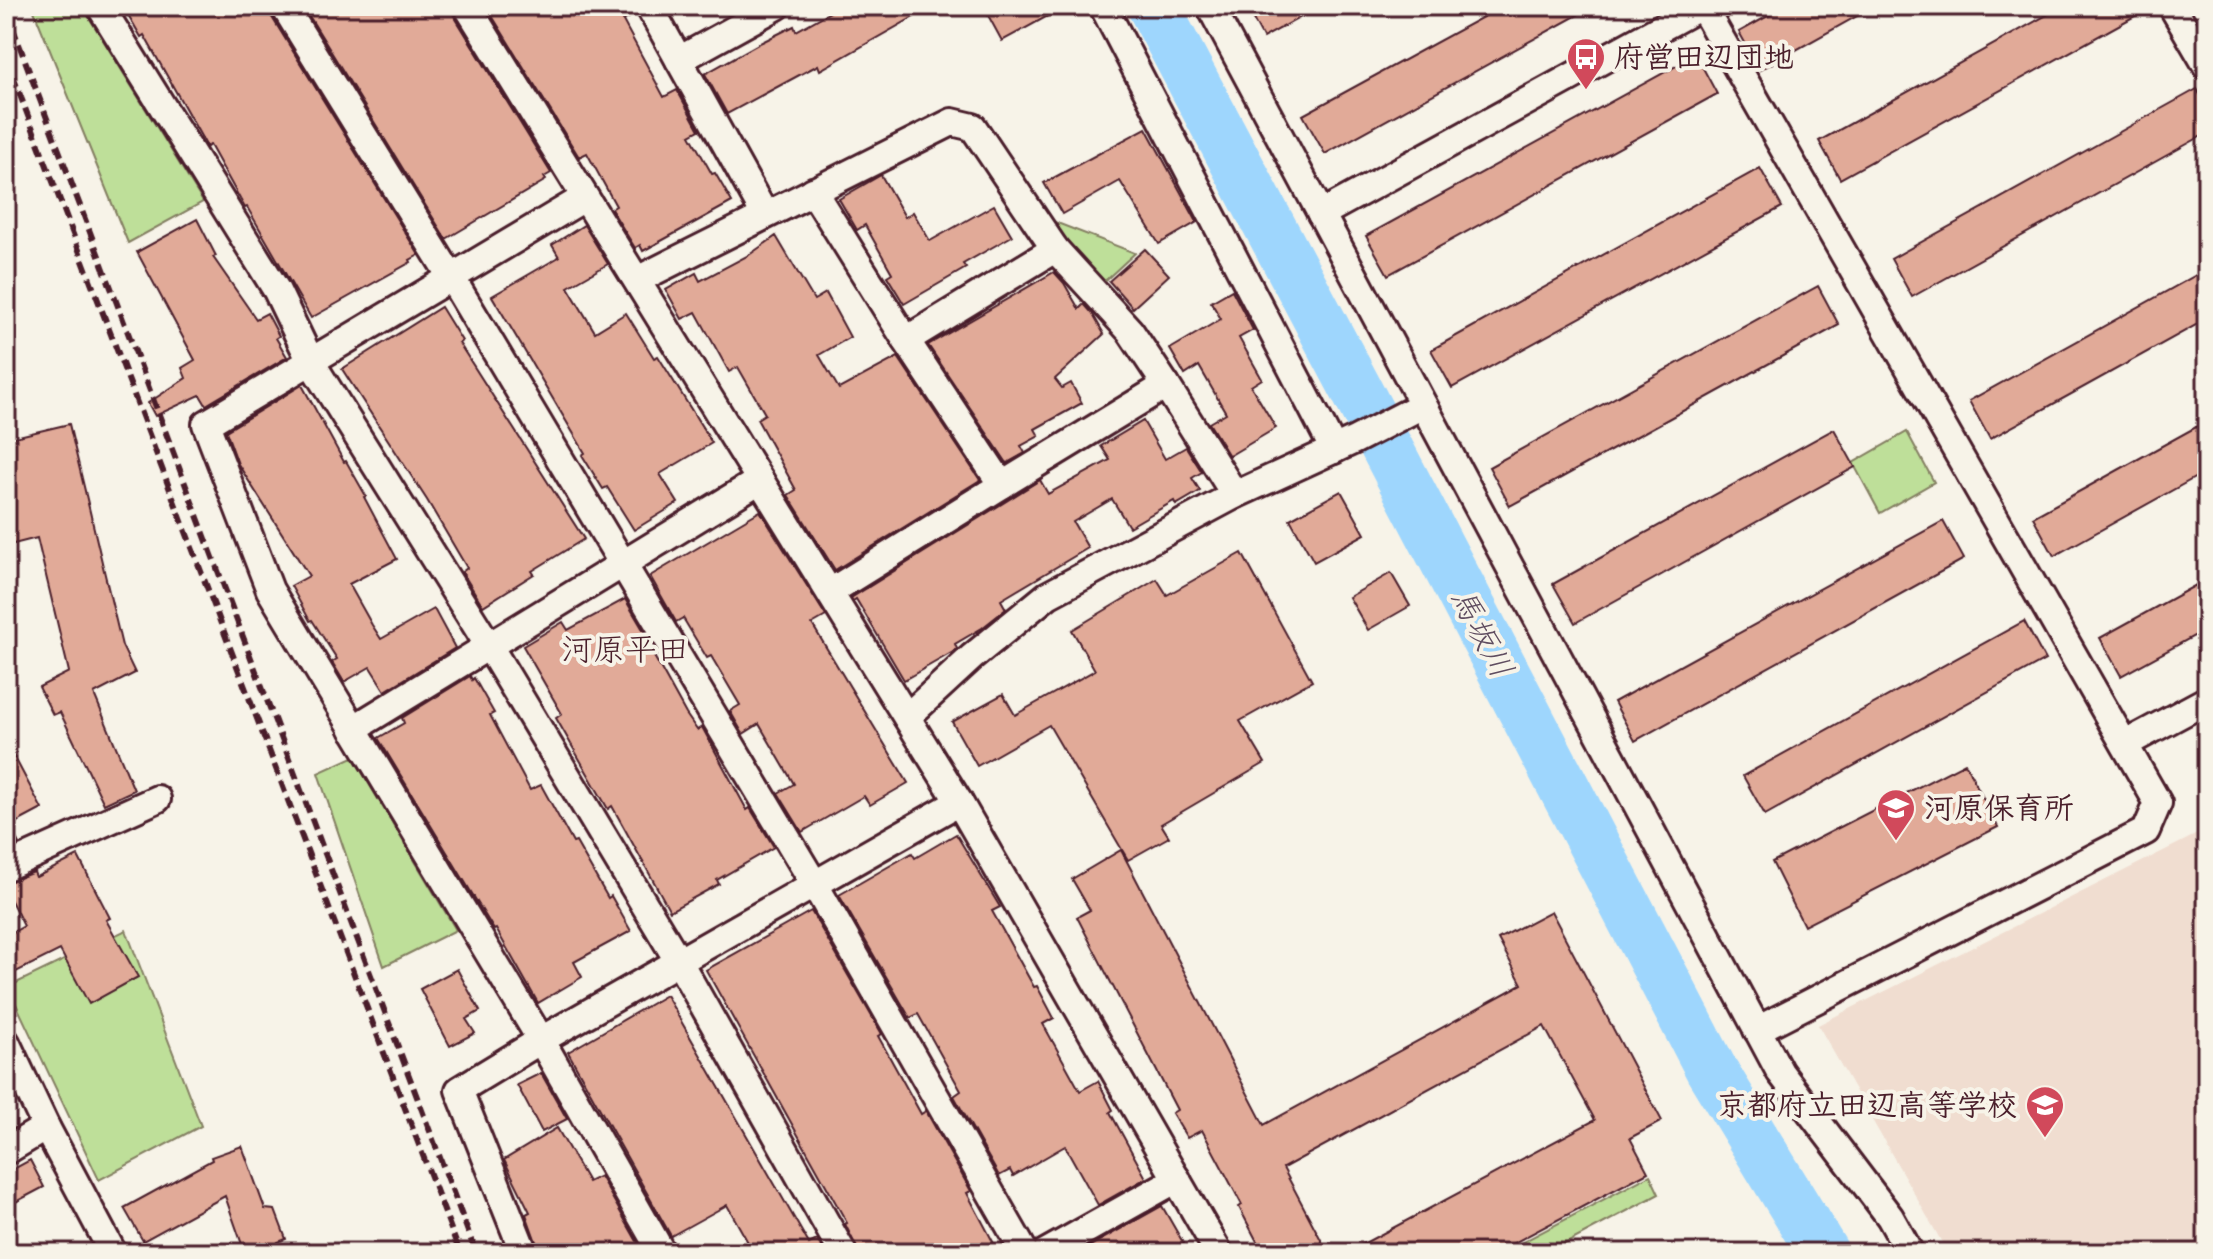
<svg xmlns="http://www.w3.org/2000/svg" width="2213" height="1259" viewBox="0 0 2213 1259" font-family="Sriracha,'Klee One',sans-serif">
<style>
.built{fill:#f0ddd0}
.green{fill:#bedf99;stroke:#847f62;stroke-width:2}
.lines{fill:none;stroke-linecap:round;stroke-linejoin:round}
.river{stroke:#9ed6fd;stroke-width:52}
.building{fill:#e1aa98;stroke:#4a1f2b;stroke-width:2}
.minor-casing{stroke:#4a1f2b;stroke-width:32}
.minor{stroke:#f7f3e8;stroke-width:26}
.rail{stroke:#4a1f2b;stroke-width:6;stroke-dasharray:12 6;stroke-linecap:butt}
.labels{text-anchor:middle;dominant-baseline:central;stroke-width:8;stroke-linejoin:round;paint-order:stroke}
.poi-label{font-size:30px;font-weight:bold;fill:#4a1f2b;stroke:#f7f3e8;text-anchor:start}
.water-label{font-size:32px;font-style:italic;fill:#5f4d60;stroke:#f7f3e8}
.neighbourhood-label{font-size:32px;fill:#4a1f2b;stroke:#f7f3e8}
</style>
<rect width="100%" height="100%" fill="#f7f3e8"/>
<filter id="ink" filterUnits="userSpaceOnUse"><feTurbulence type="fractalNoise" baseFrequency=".0125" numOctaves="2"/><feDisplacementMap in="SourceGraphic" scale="16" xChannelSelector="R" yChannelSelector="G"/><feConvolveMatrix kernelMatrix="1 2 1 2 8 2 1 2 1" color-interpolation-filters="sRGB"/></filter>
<g filter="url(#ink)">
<path class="built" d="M2207,829V1253H1948L1818,1025Z"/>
<g class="green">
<path d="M32,6H82L203,202L128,243Z"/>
<path d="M1034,214L1135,253L1096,289Z"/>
<path d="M1907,432L1934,482L1880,513L1853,463Z"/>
<path d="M353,757L456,930L384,966L318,773Z"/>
<path d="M126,930L201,1126L99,1180L8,987Z"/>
<path d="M1650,1175L1659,1194L1548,1253H1502Z"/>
</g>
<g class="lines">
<path class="river" d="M1153,6L1356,389L1711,1069L1823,1253"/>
</g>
<g class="building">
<path d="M123,6H268L270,14L419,255L410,260L411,262L311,318L247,207L245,208L210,145L207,147L144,35L141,37Z"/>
<path d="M303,6H451L453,14L551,173L544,177L546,180L446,239Z"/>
<path d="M486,6H633L635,14L623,21L664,97L677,90L699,130L690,135L712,174L715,173L732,202L643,251L640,245L635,248L611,209L616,206L587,153L579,157Z"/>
<path d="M841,6H933L820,70L818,65L727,114L705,74L762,42L794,26L796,31Z"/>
<path d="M983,6H1066L1002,41Z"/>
<path d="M1246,6H1321L1263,38Z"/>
<path d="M1503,6H1594L1325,154L1303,115Z"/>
<path d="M1786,6H1875L1760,70L1739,32Z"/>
<path d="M2063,6H2153L1840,179L1819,141Z"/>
<path d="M1696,55L1717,94L1388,275L1366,236Z"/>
<path d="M2197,89L2207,108V133L1912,297L1891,259Z"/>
<path d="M1146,128L1197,222L1159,244L1120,181L1062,214L1044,183Z"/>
<path d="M1760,168L1782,207L1452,388L1431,350Z"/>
<path d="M881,175L905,217L913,212L930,241L994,205L1012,236L963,264L966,268L904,304L887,276L892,273L865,225L857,230L839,199Z"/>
<path d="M197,219L216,256L213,257L256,319L267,313L279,336L276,338L287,357L206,405L200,395L155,416L148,403L186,378L182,368L195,360L137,252Z"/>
<path d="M584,225L608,264L568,287L595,332L626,313L654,358L658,356L712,443L660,474L678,503L634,530L607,487L603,489L582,455L585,453L492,296L559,257L552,245Z"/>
<path d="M776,236L814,300L826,293L850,337L819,355L839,389L898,357L980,480L835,570L788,495L796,490L757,419L765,414L738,367L729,372L696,312L682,319L666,290L696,273L700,281L749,255Z"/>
<path d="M1145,249L1169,275L1133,308L1109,281Z"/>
<path d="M2207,269V319L1990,439L1969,401Z"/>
<path d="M1054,272L1064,283L1079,309L1084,304L1092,313L1104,334L1055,379L1062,388L1071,383L1082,403L1035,429L1039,436L1021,446L1025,453L1007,463L928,345Z"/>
<path d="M1818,286L1839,325L1510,506L1489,467Z"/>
<path d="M1232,290L1253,330L1239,338L1262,379L1251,386L1276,428L1229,456L1209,423L1226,413L1199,366L1185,375L1170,349L1221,319L1211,302Z"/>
<path d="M441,307L462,341L459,343L584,539L532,571L534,574L483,606L462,572L467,568L427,500L342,369Z"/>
<path d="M302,385L344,462L346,461L366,496L364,497L397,559L349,584L372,625L381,639L434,609L455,648L385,691L370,667L344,682L332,662L337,659L312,620L310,621L291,586L309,576L238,464L226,431Z"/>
<path d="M1143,421L1165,459L1186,447L1202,472L1192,478L1200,491L1176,505L1174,501L1129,527L1112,499L1073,522L1088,548L1001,600L1006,609L982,628L955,644L957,649L953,652L904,680L856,599L853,601L851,598L1040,480L1048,494L1110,460L1101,446Z"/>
<path d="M2207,421V471L2054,556L2033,517Z"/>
<path d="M69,424L122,646L135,673L94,694L134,790L104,804L60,712L53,715L39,687L69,672L37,538L6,546V439Z"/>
<path d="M1834,429L1855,467L1575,623L1553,584Z"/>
<path d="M1341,491L1365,534L1314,562L1290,519Z"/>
<path d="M760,511L826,616L812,624L908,783L870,805L864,796L802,832L778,793L794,784L759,724L743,734L730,711L740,705L711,656L707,658L683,618L676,622L650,576Z"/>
<path d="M1943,521L1964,559L1635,741L1614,702Z"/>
<path d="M1242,553L1312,681L1240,721L1265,763L1161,824L1169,837L1128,860L1049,725L977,766L952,722L1003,694L1015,715L1095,670L1072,630L1157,579L1167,595Z"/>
<path d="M1391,573L1410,606L1368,630L1349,597Z"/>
<path d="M2207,579V629L2121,676L2100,638Z"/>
<path d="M625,599L648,638L645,640L686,714L697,730L702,727L747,810L750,808L774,847L717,880L719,884L670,911L612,806L608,809L556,718L562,714L523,646L563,622L568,630Z"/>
<path d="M2024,621L2045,660L1765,815L1743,776Z"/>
<path d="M470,676L472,680L474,678L494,713L490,715L530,790L541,785L573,843L576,842L608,898L611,896L631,931L574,962L582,977L538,1003L496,929L494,930L378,738L404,723L402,718Z"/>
<path d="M6,741L42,809L10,826L19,844L6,849Z"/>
<path d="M1965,763L1998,827L1804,926L1772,862Z"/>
<path d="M956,834L1000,907L992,911L1034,987L1037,986L1054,1018L1043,1024L1080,1091L1098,1081L1113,1110L1110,1112L1146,1178L1098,1205L1065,1146L1013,1176L1010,1170L999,1176L954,1096L961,1091L918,1014L910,1018L839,895L912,853L915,858Z"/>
<path d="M1121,850L1264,1125L1522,984L1498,939L1551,911L1662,1121L1630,1138L1648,1172L1495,1253H1346L1595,1120L1544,1026L1283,1168L1328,1253H1263L1239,1207L1242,1205L1202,1130L1187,1138L1172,1113L1177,1110L1077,917L1090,910L1072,879Z"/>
<path d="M78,856L110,918L106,920L138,977L89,1004L60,950L6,977V936L24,926L6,891V883L34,872L36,877Z"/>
<path d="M811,911L882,1034L878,1036L921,1114L926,1111L971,1191L967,1193L999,1253H859L845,1224L847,1223L706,970Z"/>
<path d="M457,969L480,1011L466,1019L475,1033L450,1046L420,989Z"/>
<path d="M666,995L809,1244L817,1240L825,1253H754L727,1205L671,1236L568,1052Z"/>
<path d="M541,1073L567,1119L542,1132L517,1085Z"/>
<path d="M557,1128L588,1182L600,1176L643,1252L540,1253L526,1214L530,1212L504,1160Z"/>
<path d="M242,1146L265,1209L275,1210L286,1239L278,1242L282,1253H245L225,1196L143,1241L124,1208L212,1160L211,1157Z"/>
<path d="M30,1160L44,1187L6,1207V1173Z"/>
<path d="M1162,1206L1189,1253H1078Z"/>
</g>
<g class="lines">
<defs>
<g id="minor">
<path d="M100,6L277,291L311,362L489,646L679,962L843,1253"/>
<path d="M284,6L451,277L815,885L1025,1253"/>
<path d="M467,6L959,802L1219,1253"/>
<path d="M649,6L765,215"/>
<path d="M1103,6L1334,450"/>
<path d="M1210,6L1780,1072L1890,1217L1910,1253"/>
<path d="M1702,6L2158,803L2146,831L1757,1030"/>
<path d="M2172,6L2207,66"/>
<path d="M679,60L777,6"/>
<path d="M813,191L906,340L1055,249"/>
<path d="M584,198L206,424L270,590L541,1040L662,1253"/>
<path d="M1321,214L1701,6"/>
<path d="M637,280L952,122L973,127L1055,249L1130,331L1166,385"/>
<path d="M1002,485L1166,385L1235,495"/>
<path d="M830,592L1002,485L906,340"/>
<path d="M907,717L972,657L1048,595L1235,495L1355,440L1423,405"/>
<path d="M353,729L760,480"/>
<path d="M2125,744L2207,700"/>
<path d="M6,867L157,799"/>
<path d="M6,1042L46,1127L113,1253"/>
<path d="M6,1151L46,1127"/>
<path d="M524,1253L459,1090L541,1040L959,802"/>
<path d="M1045,1253L1177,1179"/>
</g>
</defs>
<use href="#minor" class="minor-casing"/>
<use href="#minor" class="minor"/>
<g class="rail">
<path d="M6,10L476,1253"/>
<path d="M6,58L460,1253"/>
</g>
</g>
</g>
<defs>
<symbol id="bus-pin" viewBox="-11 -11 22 30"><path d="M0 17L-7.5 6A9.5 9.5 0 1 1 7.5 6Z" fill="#d1495b" stroke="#f7f3e8"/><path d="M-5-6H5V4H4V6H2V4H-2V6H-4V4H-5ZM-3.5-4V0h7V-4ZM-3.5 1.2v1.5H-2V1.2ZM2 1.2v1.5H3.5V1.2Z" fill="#fff"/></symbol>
<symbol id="school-pin" viewBox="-11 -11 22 30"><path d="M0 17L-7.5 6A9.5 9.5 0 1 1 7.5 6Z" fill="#d1495b" stroke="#f7f3e8"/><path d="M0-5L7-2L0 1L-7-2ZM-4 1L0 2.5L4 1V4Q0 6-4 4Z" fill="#fff"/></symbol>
</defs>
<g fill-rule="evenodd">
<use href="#bus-pin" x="1564" y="35" width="44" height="60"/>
<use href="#school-pin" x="1874" y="786" width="44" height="60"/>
<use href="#school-pin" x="2023" y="1083" width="44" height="60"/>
</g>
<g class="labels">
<g class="poi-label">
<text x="1614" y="57">府営田辺団地</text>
<text x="1924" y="808">河原保育所</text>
<text x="2017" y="1105" text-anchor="end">京都府立田辺高等学校</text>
</g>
<g class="water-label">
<text transform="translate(1482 633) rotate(62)">馬坂川</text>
</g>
<g class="neighbourhood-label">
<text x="625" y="649">河原平田</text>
</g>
</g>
<rect width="2213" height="1259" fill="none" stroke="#f7f3e8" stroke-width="32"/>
<rect x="16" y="16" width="2181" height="1227" fill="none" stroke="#4a1f2b" stroke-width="3" filter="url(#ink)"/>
</svg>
